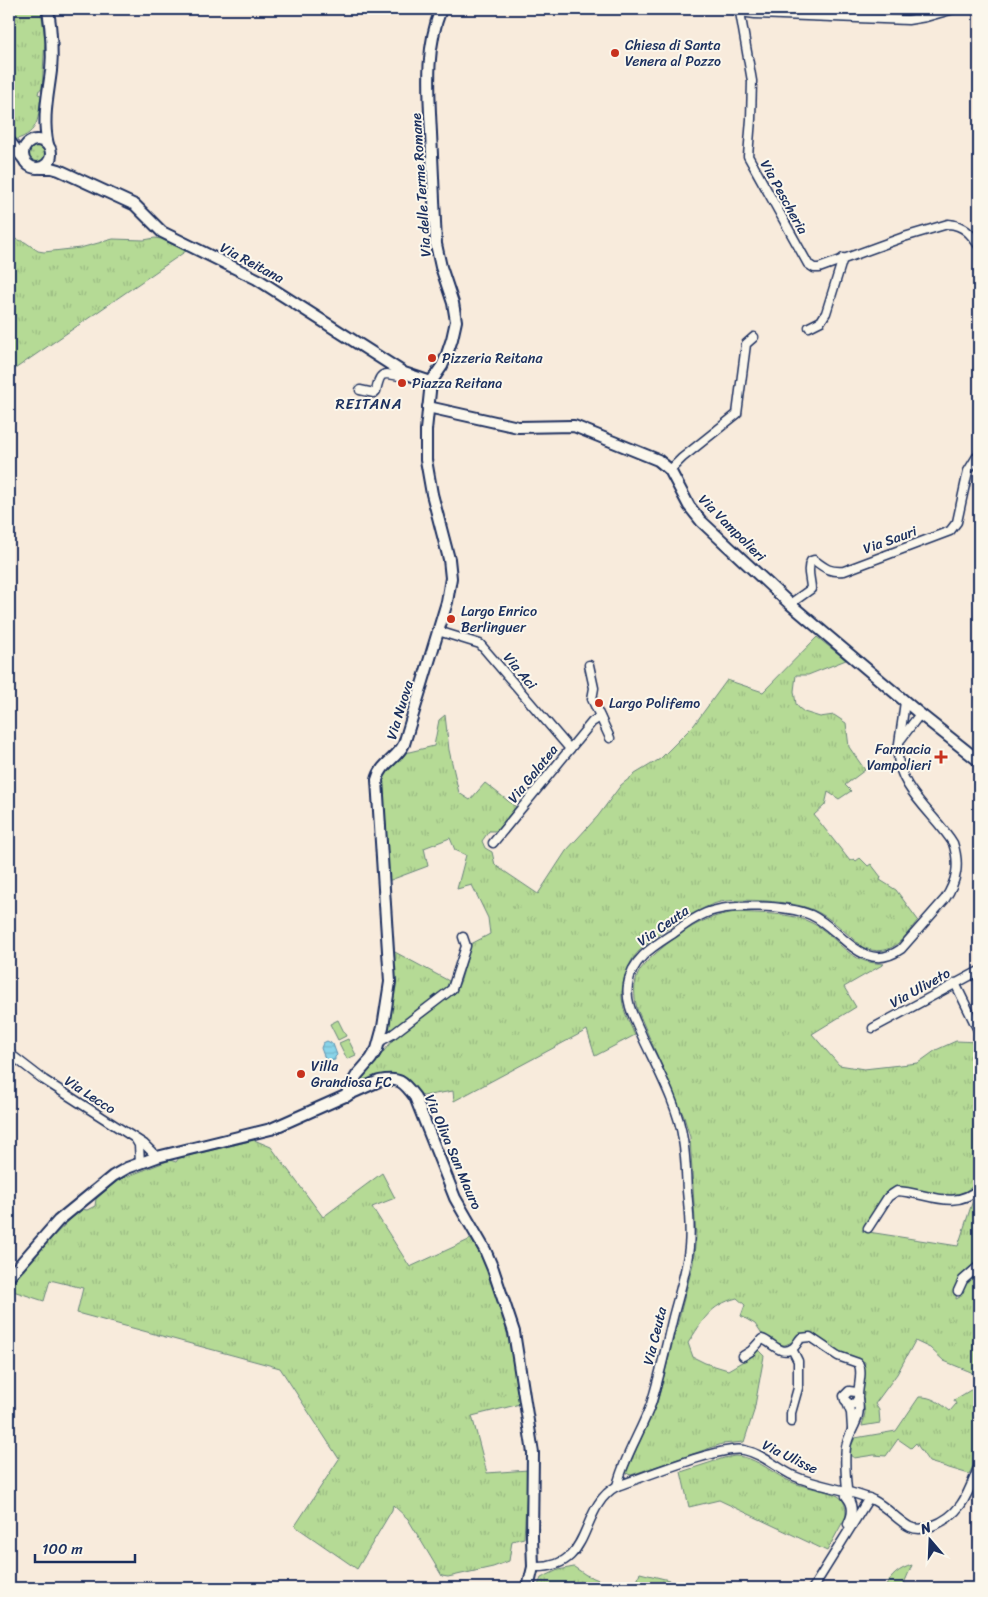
<svg xmlns="http://www.w3.org/2000/svg" width="988" height="1597" viewBox="0 0 988 1597" font-family="Sriracha,sans-serif">
<style>
.grass{fill:url(#grass-tufts);stroke:#68847a}
.garden{fill:url(#garden-dots);stroke:#68847a}
.pitch{fill:#b5da95;stroke:#68847a}
.water{fill:url(#water-rules);stroke:#5d92b1}
.lines{fill:none;stroke-linecap:round;stroke-linejoin:round}
.minor-casing{stroke:#1b2f5e;stroke-width:11}
.tertiary-casing{stroke:#1b2f5e;stroke-width:14}
.minor{stroke:#fbf7ec;stroke-width:8}
.tertiary{stroke:#fbf7ec;stroke-width:10}
.poi-dot{fill:#c8321e;stroke:#fbf7ec;stroke-width:2}
.labels{text-anchor:middle;dominant-baseline:central;stroke-width:4;stroke-linejoin:round;paint-order:stroke}
.poi-label{font-size:14px;fill:#1b2f5e;stroke:#fbf7ec;text-anchor:start}
.street-label{font-size:14px;fill:#1b2f5e;stroke:#fbf7ec}
.neighbourhood-label{font-size:15px;letter-spacing:1px;fill:#1b2f5e;stroke:#fbf7ec}
</style>
<defs>
<pattern id="grass-tufts" width="24" height="20" patternUnits="userSpaceOnUse" patternTransform="scale(1.25)"><rect width="24" height="20" fill="#b5da95"/><path d="M3 7l-1-3M5 7V3M7 7l1-3M15 17l-1-3M17 17v-4M19 17l1-3" fill="none" stroke="#9bbb83"/></pattern>
<pattern id="garden-dots" width="8" height="8" patternUnits="userSpaceOnUse" patternTransform="scale(1.25)"><rect width="8" height="8" fill="#b5da95"/><path d="M2 2h.1M6 6h.1" fill="none" stroke="#9bbb83" stroke-width="1.8" stroke-linecap="round"/></pattern>
<pattern id="water-rules" width="6" height="5" patternUnits="userSpaceOnUse" patternTransform="scale(1.25)"><rect width="6" height="5" fill="#89d4e9"/><path d="M0 2.5h6" fill="none" stroke="#76b6ca"/></pattern>
</defs>
<rect width="100%" height="100%" fill="#f8ebdc"/>
<filter id="ink" filterUnits="userSpaceOnUse"><feTurbulence type="fractalNoise" baseFrequency=".02" numOctaves="2"/><feDisplacementMap in="SourceGraphic" scale="10" xChannelSelector="R" yChannelSelector="G"/><feConvolveMatrix kernelMatrix="1 2 1 2 8 2 1 2 1" color-interpolation-filters="sRGB"/></filter>
<g filter="url(#ink)">
<g class="grass">
<path d="M9,9H41L45,39L42,90H39L38,94L41,95C38,118 40,132 15,140L9,137Z"/>
<path d="M827,9H938L911,16L827,10Z"/>
<path d="M9,237L25,242L38,251L44,252L80,248L113,239L144,240L155,238L161,239L186,251L9,373Z"/>
<path d="M817,637L846,660L808,675H796L794,691L796,704L799,708L804,712L820,717L834,715L846,723L849,747L865,770L845,785L851,791L839,799L828,792L825,805L814,815L850,861L854,859L856,861L860,858L868,866L871,864L881,877L880,880L896,890L918,920C902,940 891,959 862,947C846,933 831,917 811,909C790,901 742,898 720,902C699,907 647,939 634,957C627,967 623,979 622,992C621,1008 629,1022 635,1035L595,1056L587,1030L454,1101L453,1091L423,1096C416,1090 410,1081 402,1077C388,1070 371,1083 357,1085L396,1036L405,1028L456,992L461,980L471,944L490,934L488,918L472,885L457,889L466,855L455,850L450,838L424,848L428,866L388,881L382,784C386,764 398,767 405,753L434,746L439,720L445,715L449,750L459,793L470,800L485,783L516,807L496,831H489L482,841L485,848L492,852L495,865L538,894L566,851L598,816L621,785L635,774L660,759L694,725L727,680L763,692Z"/>
<path d="M736,912C759,914 792,912 812,923C832,932 844,955 865,961C871,963 878,963 884,964L844,987L856,1007L812,1034L839,1065L864,1069L918,1063L936,1050L956,1041L979,1042V1183L965,1193L950,1196L935,1195L895,1187L887,1191L862,1231L958,1246L974,1197L979,1190V1262L957,1286L956,1299L960,1297L961,1288L974,1273L979,1279V1381L971,1372L944,1361L930,1348L915,1341L897,1374L875,1404L879,1410L880,1423L862,1426L865,1413L861,1390L865,1362C855,1358 844,1355 835,1350C821,1341 818,1333 800,1334L792,1342L785,1345H779L761,1333L755,1324L741,1316L745,1305L737,1298C709,1305 703,1321 688,1343L693,1357L705,1363L728,1370L747,1359L757,1349L764,1356L754,1411L744,1442L722,1444L631,1475L628,1474L626,1472L657,1403L693,1264L696,1237L690,1137L684,1117L637,1009C634,996 633,984 639,972C648,956 683,931 699,923C711,917 723,914 736,912Z"/>
<path d="M393,951L449,981L446,989L388,1032V1010Z"/>
<path d="M254,1140L271,1147L323,1217L382,1173L395,1198L372,1207L410,1267L471,1239C478,1251 486,1264 491,1277C506,1317 513,1362 520,1404L472,1416L487,1473L528,1470L524,1538L512,1541L509,1561L493,1567L448,1577L442,1576L408,1519L393,1505L392,1510L357,1569L295,1526L339,1459L280,1368L77,1313L83,1288L50,1280L44,1301L13,1291L11,1285L32,1257L81,1209L87,1210L95,1206L96,1199L118,1180L170,1160L176,1162L179,1158Z"/>
<path d="M979,1385V1455L969,1474L929,1462L916,1443L911,1448L898,1439L886,1456L874,1455L854,1458L850,1455L851,1446L855,1438L896,1431L919,1397C932,1396 941,1404 950,1411L956,1404L954,1400Z"/>
<path d="M735,1456C758,1457 773,1475 794,1483C804,1487 830,1491 838,1496C845,1500 846,1508 846,1516L827,1551L719,1500L689,1507L681,1472L724,1458Z"/>
<path d="M912,1565L902,1588H885C891,1575 899,1569 912,1565Z"/>
<path d="M574,1567L586,1575L619,1588H537L541,1578L558,1570Z"/>
<path d="M640,1573L669,1580L667,1588H635Z"/>
</g>
<circle class="garden" cx="37" cy="154" r="10"/>
<g class="pitch">
<path d="M338,1020L346,1036L338,1040L330,1024Z"/>
<path d="M348,1039L356,1055L347,1059L339,1043Z"/>
</g>
<path class="water" d="M327,1041L333,1044L337,1055L335,1057V1060L330,1061L325,1059L321,1048L323,1043Z"/>
<g class="lines">
<defs>
<g id="minor">
<path d="M734,9L740,12L755,14L908,20L926,17L954,9"/>
<path d="M740,12L752,81L751,119L748,156L808,264L814,268H819L904,237L948,224C964,225 971,234 979,246"/>
<path d="M809,327L821,321L826,313L843,258"/>
<path d="M360,390L374,393L376,391C380,373 381,372 399,376L404,373"/>
<path d="M670,470L682,458L737,414L746,344L754,337"/>
<path d="M790,604L811,589C811,579 806,570 811,561L814,560C826,569 829,572 844,571L950,531L957,522L968,471L979,453"/>
<path d="M438,631L480,644L570,749"/>
<path d="M589,665L594,688L592,699L610,738"/>
<path d="M901,739L920,714"/>
<path d="M493,843L592,722L600,717"/>
<path d="M955,983L979,1032"/>
<path d="M873,1028L979,971"/>
<path d="M379,1042L393,1034L452,989L466,946L463,937"/>
<path d="M9,1053L44,1080L144,1144L157,1157"/>
<path d="M136,1140L139,1145L140,1163"/>
<path d="M868,1228L888,1197L897,1191C925,1192 955,1212 979,1188"/>
<path d="M958,1291L963,1280L979,1266"/>
<path d="M743,1356L751,1351L762,1339C772,1342 781,1357 793,1348C796,1346 798,1341 801,1338L810,1337L838,1356L858,1363C864,1372 857,1388 858,1399L854,1404H850L845,1400L844,1396L849,1391L856,1392L858,1395"/>
<path d="M847,1403L851,1413L852,1429"/>
<path d="M791,1422V1413L798,1388V1361L792,1349"/>
<path d="M617,1486C624,1457 641,1432 651,1404C660,1376 666,1346 673,1317C679,1294 687,1270 689,1247C691,1228 689,1210 687,1191C686,1175 686,1157 683,1140C679,1108 657,1068 643,1038C636,1021 625,1004 628,985C631,959 654,946 674,933C684,925 694,918 706,913C730,903 787,905 811,915C842,929 863,976 901,949L945,899C957,881 960,864 953,843C936,815 896,787 898,751C900,735 903,718 905,701"/>
<path d="M846,1496C854,1505 853,1514 848,1524"/>
<path d="M848,1498C846,1481 844,1464 846,1447C850,1427 862,1422 858,1399"/>
<path d="M533,1567C595,1570 577,1508 617,1486C642,1478 722,1445 744,1450C763,1454 777,1468 794,1476C819,1487 848,1489 873,1500C887,1507 897,1520 910,1527C917,1530 925,1529 932,1526C962,1515 968,1493 979,1466"/>
<path d="M813,1588L869,1498"/>
</g>
<g id="tertiary">
<path d="M48,9C51,29 53,50 51,71C48,96 42,120 48,145"/>
<circle cx="37" cy="154" r="14"/>
<path d="M9,141L23,158"/>
<path d="M41,168H52L59,170L135,205L162,232L257,279L404,373L431,382"/>
<path d="M431,382L442,366L446,357L452,339L456,321L453,303L441,267L436,244C434,207 433,170 431,133C429,91 425,49 441,9"/>
<path d="M428,407L518,427L574,426L658,460L670,470L689,506L701,521L790,604L920,714L979,761"/>
<path d="M347,1096L348,1090L357,1075L371,1059L377,1049L383,1027L390,982L377,780C381,763 397,759 404,744L447,602L451,578L449,559L432,494L426,460V430L431,382"/>
<path d="M9,1277L58,1221L113,1176L127,1168L157,1157L271,1129L379,1081C399,1077 403,1081 415,1097L455,1198L485,1250L493,1269L514,1332L533,1453L532,1537L533,1567L528,1588"/>
</g>
</defs>
<use href="#minor" class="minor-casing"/>
<use href="#tertiary" class="tertiary-casing"/>
<use href="#minor" class="minor"/>
<use href="#tertiary" class="tertiary"/>
</g>
</g>
<g class="poi-dot">
<circle cx="615" cy="53" r="5"/>
<circle cx="432" cy="358" r="5"/>
<circle cx="402" cy="383" r="5"/>
<circle cx="451" cy="619" r="5"/>
<circle cx="599" cy="703" r="5"/>
<path d="M938.5 749.5h5v5h5v5h-5v5h-5v-5h-5v-5h5z"/>
<circle cx="301" cy="1074" r="5"/>
</g>
<g class="labels">
<g class="poi-label">
<text x="625" y="45">Chiesa di Santa<tspan x="625" dy="16">Venera al Pozzo</tspan></text>
<text x="442" y="358">Pizzeria Reitana</text>
<text x="412" y="383">Piazza Reitana</text>
<text x="461" y="611">Largo Enrico<tspan x="461" dy="16">Berlinguer</tspan></text>
<text x="609" y="703">Largo Polifemo</text>
<text x="931" y="749" text-anchor="end">Farmacia<tspan x="931" dy="16">Vampolieri</tspan></text>
<text x="311" y="1066">Villa<tspan x="311" dy="16">Grandiosa FC</tspan></text>
</g>
<g class="street-label">
<text transform="translate(421 185) rotate(-94)">Via delle Terme Romane</text>
<text transform="translate(784 197) rotate(61)">Via Pescheria</text>
<text transform="translate(252 263) rotate(28)">Via Reitana</text>
<text transform="translate(732 528) rotate(45)">Via Vampolieri</text>
<text transform="translate(890 540) rotate(-20)">Via Sauri</text>
<text transform="translate(520 671) rotate(50)">Via Aci</text>
<text transform="translate(400 710) rotate(-73)">Via Nuova</text>
<text transform="translate(533 774) rotate(-51)">Via Galatea</text>
<text transform="translate(663 926) rotate(-35)">Via Ceuta</text>
<text transform="translate(920 988) rotate(-29)">Via Uliveto</text>
<text transform="translate(90 1095) rotate(33)">Via Lecco</text>
<text transform="translate(453 1152) rotate(67)">Via Oliva San Mauro</text>
<text transform="translate(655 1336) rotate(-76)">Via Ceuta</text>
<text transform="translate(790 1457) rotate(26)">Via Ulisse</text>
</g>
<g class="neighbourhood-label">
<text x="369" y="404">REITANA</text>
</g>
</g>
<rect width="988" height="1597" fill="none" stroke="#fbf7ec" stroke-width="30"/>
<rect x="15" y="15" width="958" height="1567" fill="none" stroke="#1b2f5e" stroke-width="2" filter="url(#ink)"/>
<g transform="translate(930 1540) rotate(341)" stroke="#fbf7ec" stroke-width="4" paint-order="stroke">
<path d="M0-4L9 19L0 12L-9 19Z" fill="#1b2f5e"/>
<text y="-8" font-size="14" font-weight="bold" text-anchor="middle" fill="#1b2f5e">N</text>
</g>
<path d="M35 1554v8h100v-8" fill="none" stroke="#1b2f5e" stroke-width="2.5"/>
<text x="42" y="1554" font-size="15" fill="#1b2f5e" stroke="#fbf7ec" stroke-width="4" paint-order="stroke">100 m</text>
</svg>
